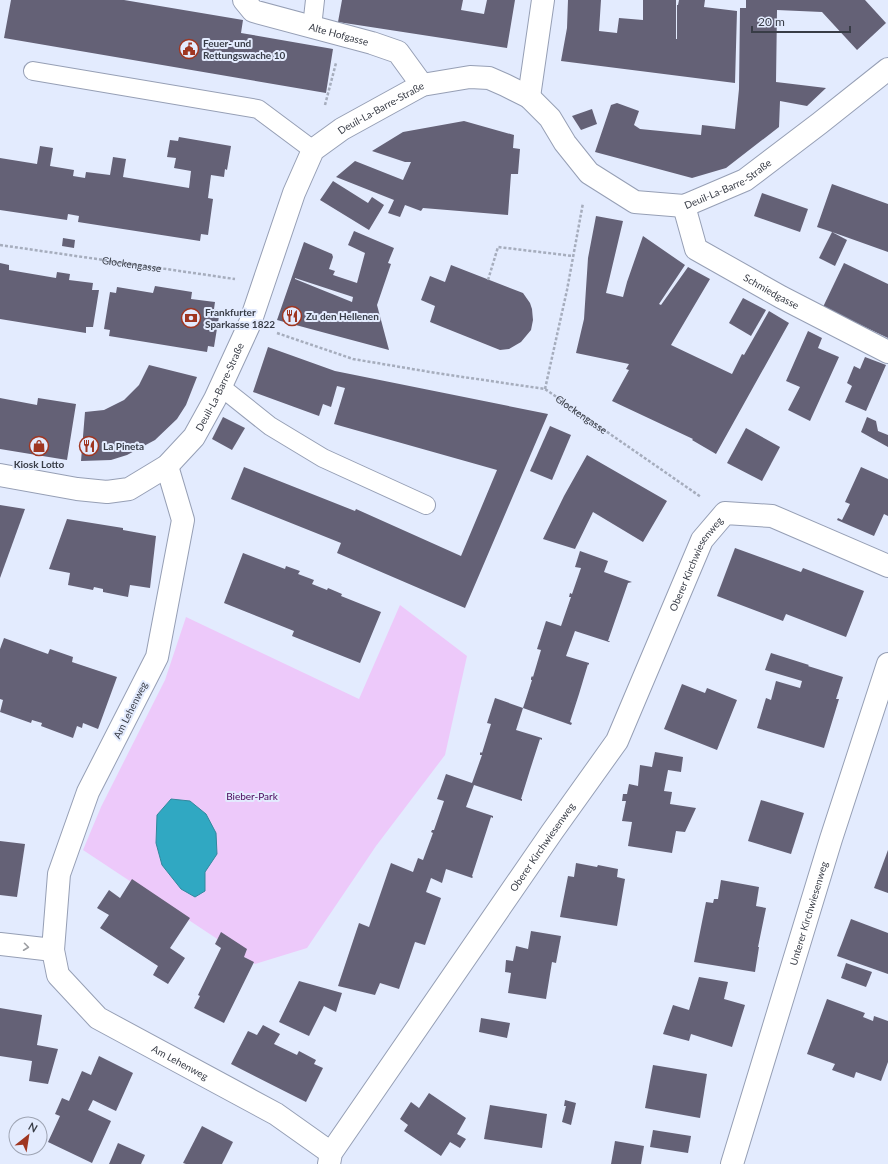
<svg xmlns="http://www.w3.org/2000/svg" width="888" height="1164" viewBox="0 0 888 1164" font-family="Lato,sans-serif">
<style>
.green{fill:#edc9fa}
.water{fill:#30a8c2;stroke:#32889d}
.building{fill:#646176;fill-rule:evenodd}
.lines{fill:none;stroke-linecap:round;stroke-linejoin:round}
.service-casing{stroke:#969fb5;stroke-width:20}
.minor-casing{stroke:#969fb5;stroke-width:24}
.tertiary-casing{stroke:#969fb5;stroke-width:24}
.path{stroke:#a6adbd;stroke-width:2.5;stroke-dasharray:3 2;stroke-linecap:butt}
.service{stroke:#fff;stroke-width:18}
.minor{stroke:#fff;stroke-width:22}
.tertiary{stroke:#fff;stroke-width:22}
.oneway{stroke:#9c9ea2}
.labels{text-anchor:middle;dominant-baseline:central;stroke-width:4;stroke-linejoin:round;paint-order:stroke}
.street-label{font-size:10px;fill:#383c46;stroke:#e3ebfe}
.poi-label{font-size:10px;font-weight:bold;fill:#383c46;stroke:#e3ebfe;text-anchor:start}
.park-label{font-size:10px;fill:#470558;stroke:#e3ebfe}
</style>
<rect width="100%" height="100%" fill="#e3ebfe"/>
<path class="green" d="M400,605L467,656L445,755L376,846L307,948L255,964L83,850L101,807L165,680L186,617L359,699Z"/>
<path class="water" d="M171,799L190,801L206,814L216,833L217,854L205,872V891L195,897L181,889L162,865L156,843L157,815Z"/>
<g class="building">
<path d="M11,0H124L243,20L241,33L333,49L326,93L4,38Z"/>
<path d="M342,0H463L461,10L484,14L487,0H515L507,48L338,22Z"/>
<path d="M568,0H601L599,31L617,33L619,18L643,20V0H676V39H677V5H678L679,0H705L704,7L737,11L735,83L561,61L567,28Z"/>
<path d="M746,0H865L886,23L857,50L822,12L777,10L776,82L826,88L807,106L780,101L779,127L726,168L692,178L595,152L611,105L617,103L639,111L634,125L640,129L701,135L702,125L735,129L739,89L740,8H746Z"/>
<path d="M592,109L597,124L581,130L572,116Z"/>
<path d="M464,121L514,135L513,148L520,149L518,174H511L508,215L423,208L421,211L405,205L400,217L388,213L394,200L336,177L355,161L403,180L411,162H405L372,151L403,132Z"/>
<path d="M179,137L231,146L227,170L225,169L224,177L211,175L208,198L213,199L208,235L201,234L200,241L78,222L79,216L68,214L67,220L0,210V158L37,164L40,146L53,148L50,166L74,170L73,176L85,178L86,172L110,175L113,157L126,159L123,177L189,188L191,171L174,168L176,158L167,157L170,140L178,141Z"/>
<path d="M333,181L368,203L372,197L384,205L369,230L320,200Z"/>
<path d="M832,184L888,204V252L832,232L847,240L835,266L819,258L832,232L817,227Z"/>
<path d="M762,193L808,209L800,232L754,216Z"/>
<path d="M596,216L623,221L606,293L623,297L627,282L643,236L685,265L659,304L661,305L688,267L710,279L671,345L732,374L742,354L744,355L769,311L789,323L716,454L692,440L693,439L612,401L629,370L626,369L629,364L576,353L584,319L588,258Z"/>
<path d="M354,231L394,248L388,263L391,264L377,305L389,350L277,320L304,242L332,254L333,257L329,269L335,271L333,275L357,283L365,253L348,245ZM295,278L353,297L352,302L295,279Z"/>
<path d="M63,238L75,240L74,248L62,246Z"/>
<path d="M0,263L9,265V270L56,278L57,272L70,274L69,280L93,283L92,290H99L93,327H86V333L0,319Z"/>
<path d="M844,263L888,284V338L823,307Z"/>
<path d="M451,265L523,293L530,303L532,309L533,320L531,330L521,342L509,349L500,350L430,322L435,306L421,300L430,276L445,282Z"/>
<path d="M155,286L192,292L191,299L215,302L214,309L220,310L214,347L208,346L207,352L109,336L110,330L104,329L110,292L116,293L117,287L153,293Z"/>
<path d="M743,298L766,310L751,336L729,323Z"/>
<path d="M808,331L822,338L818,348L839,357L810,421L788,410L800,387L786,381Z"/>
<path d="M268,347L335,371L548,414L465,608L337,553L341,543L231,499L244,467L355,511L356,509L461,556L497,470L334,424L345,388L337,386L331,407L323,404L319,416L253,392Z"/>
<path d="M865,357L886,365L866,411L845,402L852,386L847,383L854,366L860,369Z"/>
<path d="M149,365L197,377L186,405L177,419L155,440L127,455L111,460L81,461L85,412L104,410L124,400L139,385Z"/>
<path d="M0,398L37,405L38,398L76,404L67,460L0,449Z"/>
<path d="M223,417L245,428L232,450L212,439Z"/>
<path d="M867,417L876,421L878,431L888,435V447L861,432Z"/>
<path d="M550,426L571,435L552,480L530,471Z"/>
<path d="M746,428L780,447L762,481L727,463Z"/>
<path d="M587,455L667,501L643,542L593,512L575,549L543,539L564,496Z"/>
<path d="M861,467L888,479V516L884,514L874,536L837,520L838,518L842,520L850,504L845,502Z"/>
<path d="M0,505L25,509L0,578Z"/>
<path d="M67,519L123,528V530L156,536L150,588L130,585L128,597L103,592V589L94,587L93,590L68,585L70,573L49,569Z"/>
<path d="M735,548L801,572L803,568L864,591L846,637L786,614L783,621L717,596Z"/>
<path d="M580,551L608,561L604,572L632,582L628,583L608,641H610L609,642L575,631L566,656L589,663V665L588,664L579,694L570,722L572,723L571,725L523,708L532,680H531V678L532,676L533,677L541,650L537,649L546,621L561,626L571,597H569L570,593L572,594L581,568L575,567Z"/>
<path d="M243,553L285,569L286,566L300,571L298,574L314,580L312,584L327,590L328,588L342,594L341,596L381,612L360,663L292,636L294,631L224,603Z"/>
<path d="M4,638L48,654L50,649L73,657L72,662L117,677L98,729L83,723L82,728L77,726L73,738L41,726L42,723L32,720L31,723L0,712L3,700L0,699V649Z"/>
<path d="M771,653L809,665L808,666L843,677L836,699H839L824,748L757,728L766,698L771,700L776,681L800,688L802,681L765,670Z"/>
<path d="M682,684L705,693L707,688L737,700L717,750L664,729Z"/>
<path d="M495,698L523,708L516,730L542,738V740L540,739L530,770L521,799H522V801L474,785L466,807L493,816V818L491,817L472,876L473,877L472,878L446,869L442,883L431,878L426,892L441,898L425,945L415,942L399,989L380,983L375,995L338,986L359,923L369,927L391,863L413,872L418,858L423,860L433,833L431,832L432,830H434L444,801L437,799L446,774L472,783L482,755H480V753L481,752L482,753L491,724L487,723Z"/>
<path d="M655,752L683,757L681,772L668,770L664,791L672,792L670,804L696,808L685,832L676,831L672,853L628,846L632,822L622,821L626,801H622L623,794H627L629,784L638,786L640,765L652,767Z"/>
<path d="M761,800L804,813L791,854L748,841Z"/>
<path d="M0,841L25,844L17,897L0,895Z"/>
<path d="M888,850V893L874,888Z"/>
<path d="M576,863L597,867L598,865L618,869L617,877L625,879L617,926L560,917L568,876L574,877Z"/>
<path d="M132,879L190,918L170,948L185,958L168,984L153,975L158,966L100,928L109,915L97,908L109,890L120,898Z"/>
<path d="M721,880L759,887L756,906L766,908L758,947H759L755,972L694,962L706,902L713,903L714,899H718Z"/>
<path d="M851,919L888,933V974L837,956Z"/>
<path d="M531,931L561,936L556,963L552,962L546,999L508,993L511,973L505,972L506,960L513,961L516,946L528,949Z"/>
<path d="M221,932L247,949L244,957L254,962L224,1023L194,1008L200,996L198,995L221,948L215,944Z"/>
<path d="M846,963L872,972L866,987L841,978Z"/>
<path d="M699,977L728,982L724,999L745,1005L732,1047L691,1034L689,1041L663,1034L673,1005L689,1010Z"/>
<path d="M299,981L342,993L336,1012L324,1006L309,1036L279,1022Z"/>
<path d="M827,999L865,1013L863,1017L873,1021L874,1016L888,1021V1062L881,1081L856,1072L854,1078L832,1070L835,1064L807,1054Z"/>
<path d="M0,1008L42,1015L37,1045L58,1049L48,1084L29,1081L32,1061L0,1056Z"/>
<path d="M481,1018L510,1023L507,1038L479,1032Z"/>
<path d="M263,1025L280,1034L274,1044L297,1055L299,1051L316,1060L314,1064L323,1068L306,1102L231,1064L248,1031L257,1035Z"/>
<path d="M99,1056L133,1073L116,1111L93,1100L88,1110L111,1121L92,1163L48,1142L60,1116L55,1114L62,1098L69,1101L82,1071L91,1075Z"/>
<path d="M653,1065L707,1074L700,1118L645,1108Z"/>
<path d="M429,1093L466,1118L457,1134L466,1139L460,1148L450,1142L441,1156L404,1131L408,1125L400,1119L411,1102L419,1108Z"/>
<path d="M565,1100L576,1103L571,1125L562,1122L566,1106H564Z"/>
<path d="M490,1105L547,1114L542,1148L484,1139Z"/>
<path d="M202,1126L233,1142L222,1164H186L183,1163Z"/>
<path d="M653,1130L691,1136L688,1153L650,1147Z"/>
<path d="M615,1141L644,1146L641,1164H611Z"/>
<path d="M118,1143L145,1155L141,1164H109Z"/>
</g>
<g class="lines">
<defs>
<g id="service">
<path d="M312,27L315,0"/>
<path d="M33,71L258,109L313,150"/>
<path d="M221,387L270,426L323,458L426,505"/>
</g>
<g id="minor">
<path id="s3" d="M244,0L253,11L372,43L398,52L422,85"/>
<path d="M529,97L543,0"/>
<path id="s4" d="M684,206L696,249L781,297L888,352"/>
<path id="s5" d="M167,466L183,520L157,657L88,792L59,874L53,950L58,975L98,1018L276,1114L331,1153"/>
<path d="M0,944L53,950"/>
<path id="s6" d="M329,1164L331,1153L552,832L617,741L702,540L725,513L772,516L888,566"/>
<path id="s7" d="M732,1164L831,839L888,664"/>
</g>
<g id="tertiary">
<path id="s8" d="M0,475L77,489L107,492L129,489L167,466L194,437L215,399L250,323L294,193L313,150L342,129L422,85L470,77L489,78L505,85L529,97L550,118L565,143L589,173L635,202L684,206L745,180L820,123L888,69"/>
</g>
</defs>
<use href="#service" class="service-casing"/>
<use href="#minor" class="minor-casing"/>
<use href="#tertiary" class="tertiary-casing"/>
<g class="path">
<path d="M325,105L336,63"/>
<path id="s1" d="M0,245L235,279"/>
<path d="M488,280L498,247L573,256"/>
<path id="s2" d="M277,333L353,359L436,373L545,389L701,497"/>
<path d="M545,389L567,290L583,203"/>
</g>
<use href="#service" class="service"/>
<use href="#minor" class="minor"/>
<use href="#tertiary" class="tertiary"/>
</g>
<defs><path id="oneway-chevron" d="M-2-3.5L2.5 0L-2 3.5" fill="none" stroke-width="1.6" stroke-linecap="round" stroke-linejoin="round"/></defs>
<use class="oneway" href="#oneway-chevron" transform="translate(26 947) rotate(7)"/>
<defs>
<symbol id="civic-ring" viewBox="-11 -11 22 22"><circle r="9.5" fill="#e3ebfe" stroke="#9f3621" stroke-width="1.5"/><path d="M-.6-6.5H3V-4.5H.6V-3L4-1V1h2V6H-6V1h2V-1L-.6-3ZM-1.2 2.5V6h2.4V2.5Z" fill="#9f3621"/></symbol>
<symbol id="restaurant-ring" viewBox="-11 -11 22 22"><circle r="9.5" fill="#e3ebfe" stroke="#9f3621" stroke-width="1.5"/><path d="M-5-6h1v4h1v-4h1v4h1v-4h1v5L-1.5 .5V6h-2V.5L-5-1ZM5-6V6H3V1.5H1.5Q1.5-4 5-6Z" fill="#9f3621"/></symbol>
<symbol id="bank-ring" viewBox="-11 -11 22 22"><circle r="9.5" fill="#e3ebfe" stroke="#9f3621" stroke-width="1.5"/><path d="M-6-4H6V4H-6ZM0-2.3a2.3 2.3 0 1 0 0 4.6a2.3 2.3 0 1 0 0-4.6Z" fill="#9f3621"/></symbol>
<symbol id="shop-ring" viewBox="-11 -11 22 22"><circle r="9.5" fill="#e3ebfe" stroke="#9f3621" stroke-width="1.5"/><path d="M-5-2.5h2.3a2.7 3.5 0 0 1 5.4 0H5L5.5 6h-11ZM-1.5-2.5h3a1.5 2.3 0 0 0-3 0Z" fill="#9f3621"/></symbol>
</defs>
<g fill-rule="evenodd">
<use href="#civic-ring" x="178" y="38" width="22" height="22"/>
<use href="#restaurant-ring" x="281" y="305" width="22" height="22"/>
<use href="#bank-ring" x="180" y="307" width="22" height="22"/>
<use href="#shop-ring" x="28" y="435" width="22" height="22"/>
<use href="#restaurant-ring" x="78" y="435" width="22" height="22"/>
</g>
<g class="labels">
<g class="street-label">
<text stroke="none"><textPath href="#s3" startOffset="103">Alte Hofgasse</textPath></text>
<text stroke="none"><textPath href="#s8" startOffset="606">Deuil-La-Barre-Straße</textPath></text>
<text stroke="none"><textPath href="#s8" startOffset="1015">Deuil-La-Barre-Straße</textPath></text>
<text stroke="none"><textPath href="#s1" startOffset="133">Glockengasse</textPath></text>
<text stroke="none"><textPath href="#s4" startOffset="131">Schmiedgasse</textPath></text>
<text stroke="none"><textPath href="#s8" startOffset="271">Deuil-La-Barre-Straße</textPath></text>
<text stroke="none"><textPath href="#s2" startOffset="319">Glockengasse</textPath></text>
<text stroke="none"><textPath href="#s6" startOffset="707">Oberer Kirchwiesenweg</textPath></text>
<text transform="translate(130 710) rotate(-63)">Am Lehenweg</text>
<text stroke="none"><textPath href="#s6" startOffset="383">Oberer Kirchwiesenweg</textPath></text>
<text stroke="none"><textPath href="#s7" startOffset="262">Unterer Kirchwiesenweg</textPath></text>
<text stroke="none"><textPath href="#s5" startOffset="688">Am Lehenweg</textPath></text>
</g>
<g class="poi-label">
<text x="203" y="43">Feuer- und<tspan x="203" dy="12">Rettungswache 10</tspan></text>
<text x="205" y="312">Frankfurter<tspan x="205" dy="12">Sparkasse 1822</tspan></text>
<text x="306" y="316">Zu den Hellenen</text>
<text x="103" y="446">La Pineta</text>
<text x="39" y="464" text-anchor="middle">Kiosk Lotto</text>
</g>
<g class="park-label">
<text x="252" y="796">Bieber-Park</text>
</g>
</g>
<g transform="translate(28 1136) rotate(30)"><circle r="19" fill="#e3ebfe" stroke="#9fa5b4"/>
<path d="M0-3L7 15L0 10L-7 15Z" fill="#9f3621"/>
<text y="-6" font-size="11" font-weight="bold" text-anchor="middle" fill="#383c46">N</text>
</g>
<path d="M752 26v6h98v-6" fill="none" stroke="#383c46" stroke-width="2"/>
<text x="758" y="26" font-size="12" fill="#383c46" stroke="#e3ebfe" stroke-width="3" paint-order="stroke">20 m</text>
</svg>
